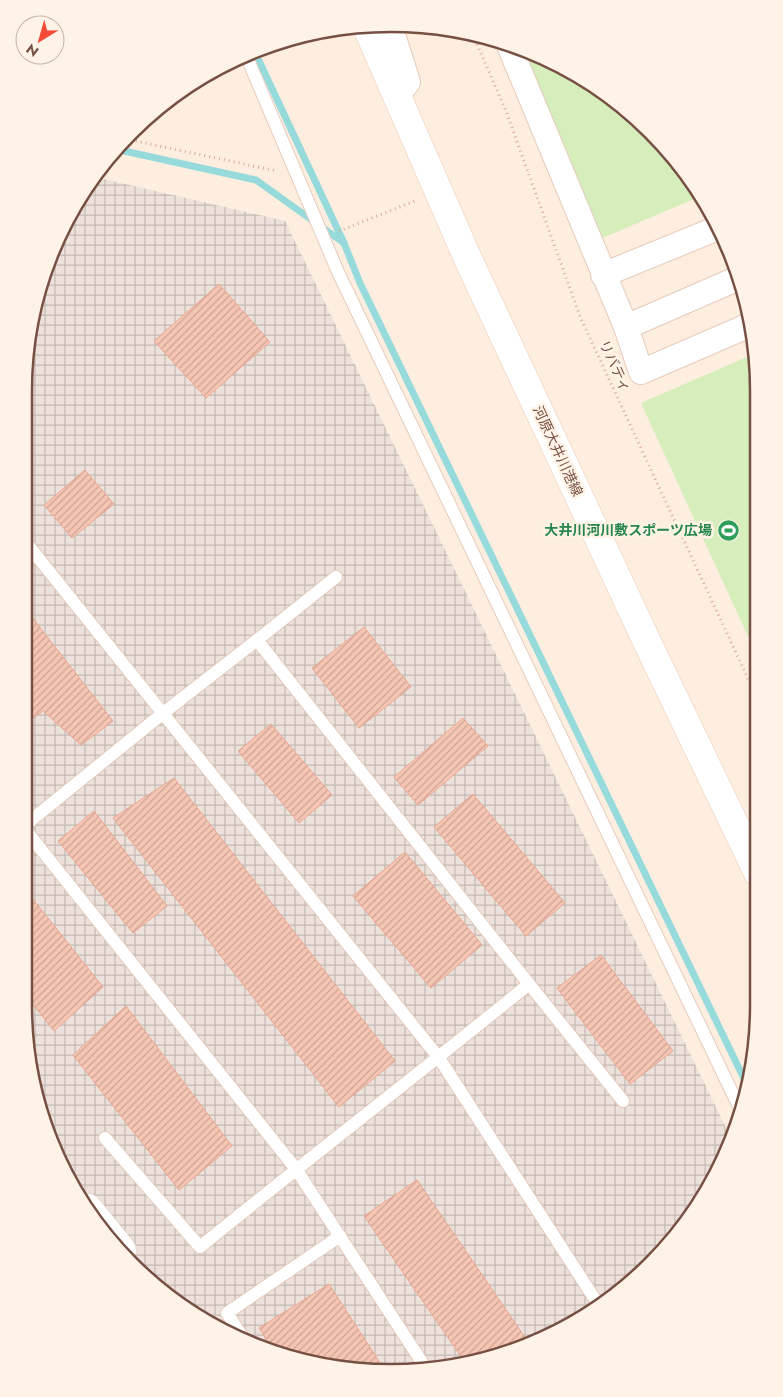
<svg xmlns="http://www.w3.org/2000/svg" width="783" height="1397" viewBox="0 0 783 1397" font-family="Jost,'Noto Sans JP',sans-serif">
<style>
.industrial{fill:url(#industrial-grid)}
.pitch{fill:#d6edbc}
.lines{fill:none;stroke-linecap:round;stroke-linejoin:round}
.stream{stroke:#97dadc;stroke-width:7}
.building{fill:url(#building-hatch);stroke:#eaa993}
.service-casing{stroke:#e5cbbd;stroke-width:14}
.minor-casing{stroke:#e5cbbd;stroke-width:26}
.tertiary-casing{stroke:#e5cbbd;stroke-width:29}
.secondary-casing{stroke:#ebcaba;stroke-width:29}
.path{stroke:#dba997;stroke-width:3;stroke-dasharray:1 4;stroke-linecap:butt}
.service{stroke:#fff;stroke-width:12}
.minor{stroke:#fff;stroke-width:24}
.tertiary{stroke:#fff;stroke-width:28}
.secondary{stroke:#fff;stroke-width:28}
.labels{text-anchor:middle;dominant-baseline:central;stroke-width:5;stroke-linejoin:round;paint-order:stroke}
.street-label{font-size:14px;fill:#775044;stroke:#fff3e7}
.leisure-label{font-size:14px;font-weight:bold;fill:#27864d;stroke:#fff3e7;text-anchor:end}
.rim{fill:none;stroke:#775044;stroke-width:2.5}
</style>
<defs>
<pattern id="industrial-grid" width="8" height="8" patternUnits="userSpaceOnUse" patternTransform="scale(1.25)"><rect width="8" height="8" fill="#ece1db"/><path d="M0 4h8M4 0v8" fill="none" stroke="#c4b9b3"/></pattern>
<pattern id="building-hatch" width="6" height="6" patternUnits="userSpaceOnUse" patternTransform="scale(1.25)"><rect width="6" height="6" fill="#f6c6b4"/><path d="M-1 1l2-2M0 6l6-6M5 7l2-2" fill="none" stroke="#cca394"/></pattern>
</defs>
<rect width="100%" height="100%" fill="#feeedf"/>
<path class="industrial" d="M95,177L285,221L731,1138L710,1190L634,1282L532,1345L415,1372L296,1361L187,1311L100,1229L43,1123L24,1005L25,368L43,274L73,207Z"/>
<g class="pitch">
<path d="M522,49L576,73L651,131L697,187L701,196L600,239Z"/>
<path d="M756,353L757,656L641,403Z"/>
</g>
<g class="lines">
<g class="stream">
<path d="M255,52L344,243L360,283L749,1089"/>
<path d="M115,149L256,180L344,243"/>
</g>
</g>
<g class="building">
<path d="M219,284L270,342L206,398L154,341Z"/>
<path d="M85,470L114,504L72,538L44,505Z"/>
<path d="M24,607L113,721L81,745L43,711L24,725Z"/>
<path d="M364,627L411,687L359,728L312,668Z"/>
<path d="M463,718L488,746L418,805L394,777Z"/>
<path d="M271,724L332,795L299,823L238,751Z"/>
<path d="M174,778L395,1061L339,1107L113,818Z"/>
<path d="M473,794L565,903L526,936L434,827Z"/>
<path d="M94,811L167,906L133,933L58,841Z"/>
<path d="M405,852L482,945L431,988L353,896Z"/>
<path d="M24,888L103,987L54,1031L24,993Z"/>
<path d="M601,955L673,1051L630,1084L557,988Z"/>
<path d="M126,1006L232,1146L179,1190L73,1055Z"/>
<path d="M417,1180L531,1346L464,1361L364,1216Z"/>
<path d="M329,1284L384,1369L296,1361L274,1351L259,1328Z"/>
</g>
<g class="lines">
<defs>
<g id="service">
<path d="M246,55L338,272L742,1113"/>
<path d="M24,540L439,1058L598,1304"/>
<path d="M257,640L336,577"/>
<path d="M24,826L162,714L257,640L529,984C420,1073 309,1158 200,1247L105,1138"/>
<path d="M24,828L296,1169L427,1370"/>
<path d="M529,984L623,1101"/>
<path d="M242,1336L227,1313L340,1236"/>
</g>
<g id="minor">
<path d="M390,25L408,82L397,96"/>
<path d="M508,43L626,327L741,277"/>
<path d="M603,275L718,228"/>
<path d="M626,327L641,372L752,324"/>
</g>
<path id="tertiary" d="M88,1208L122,1250"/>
<path id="secondary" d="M366,25L468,259L649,646L758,873"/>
</defs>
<use href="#service" class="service-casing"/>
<use href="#minor" class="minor-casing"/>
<use href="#tertiary" class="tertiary-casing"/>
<use href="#secondary" class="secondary-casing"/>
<g class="path">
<path d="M473,35L506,111L581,319L757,698"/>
<path d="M126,139L277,171"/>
<path d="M339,231L415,201"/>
</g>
<use href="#service" class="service"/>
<use href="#minor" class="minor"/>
<use href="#tertiary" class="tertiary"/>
<use href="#secondary" class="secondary"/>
</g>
<defs>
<symbol id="stadium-disc" viewBox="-11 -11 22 22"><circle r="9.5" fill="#2e9e5b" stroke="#fff3e7"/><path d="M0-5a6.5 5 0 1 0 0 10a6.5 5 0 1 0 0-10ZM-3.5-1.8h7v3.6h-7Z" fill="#fff"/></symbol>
</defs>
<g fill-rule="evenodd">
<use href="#stadium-disc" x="716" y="518" width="25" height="25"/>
</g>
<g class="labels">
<g class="street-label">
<text transform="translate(615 366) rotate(65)">リバティ</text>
<text transform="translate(558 451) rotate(65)">河原大井川港線</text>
</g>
<g class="leisure-label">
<text x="712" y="530">大井川河川敷スポーツ広場</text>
</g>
</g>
<path d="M0 0H783V1397H0ZM391 32H391A359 359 0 0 1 750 391V1005A359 359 0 0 1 391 1364H391A359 359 0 0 1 32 1005V391A359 359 0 0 1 391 32Z" fill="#fff3e7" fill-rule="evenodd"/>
<path class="rim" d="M391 32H391A359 359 0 0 1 750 391V1005A359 359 0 0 1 391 1364H391A359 359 0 0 1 32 1005V391A359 359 0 0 1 391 32Z"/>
<g transform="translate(40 40) rotate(217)"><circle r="24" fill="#fff3e7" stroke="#c9b2a6"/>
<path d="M0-4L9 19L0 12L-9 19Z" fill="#f44a38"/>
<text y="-8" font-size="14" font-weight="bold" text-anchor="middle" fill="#775044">N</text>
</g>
</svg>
